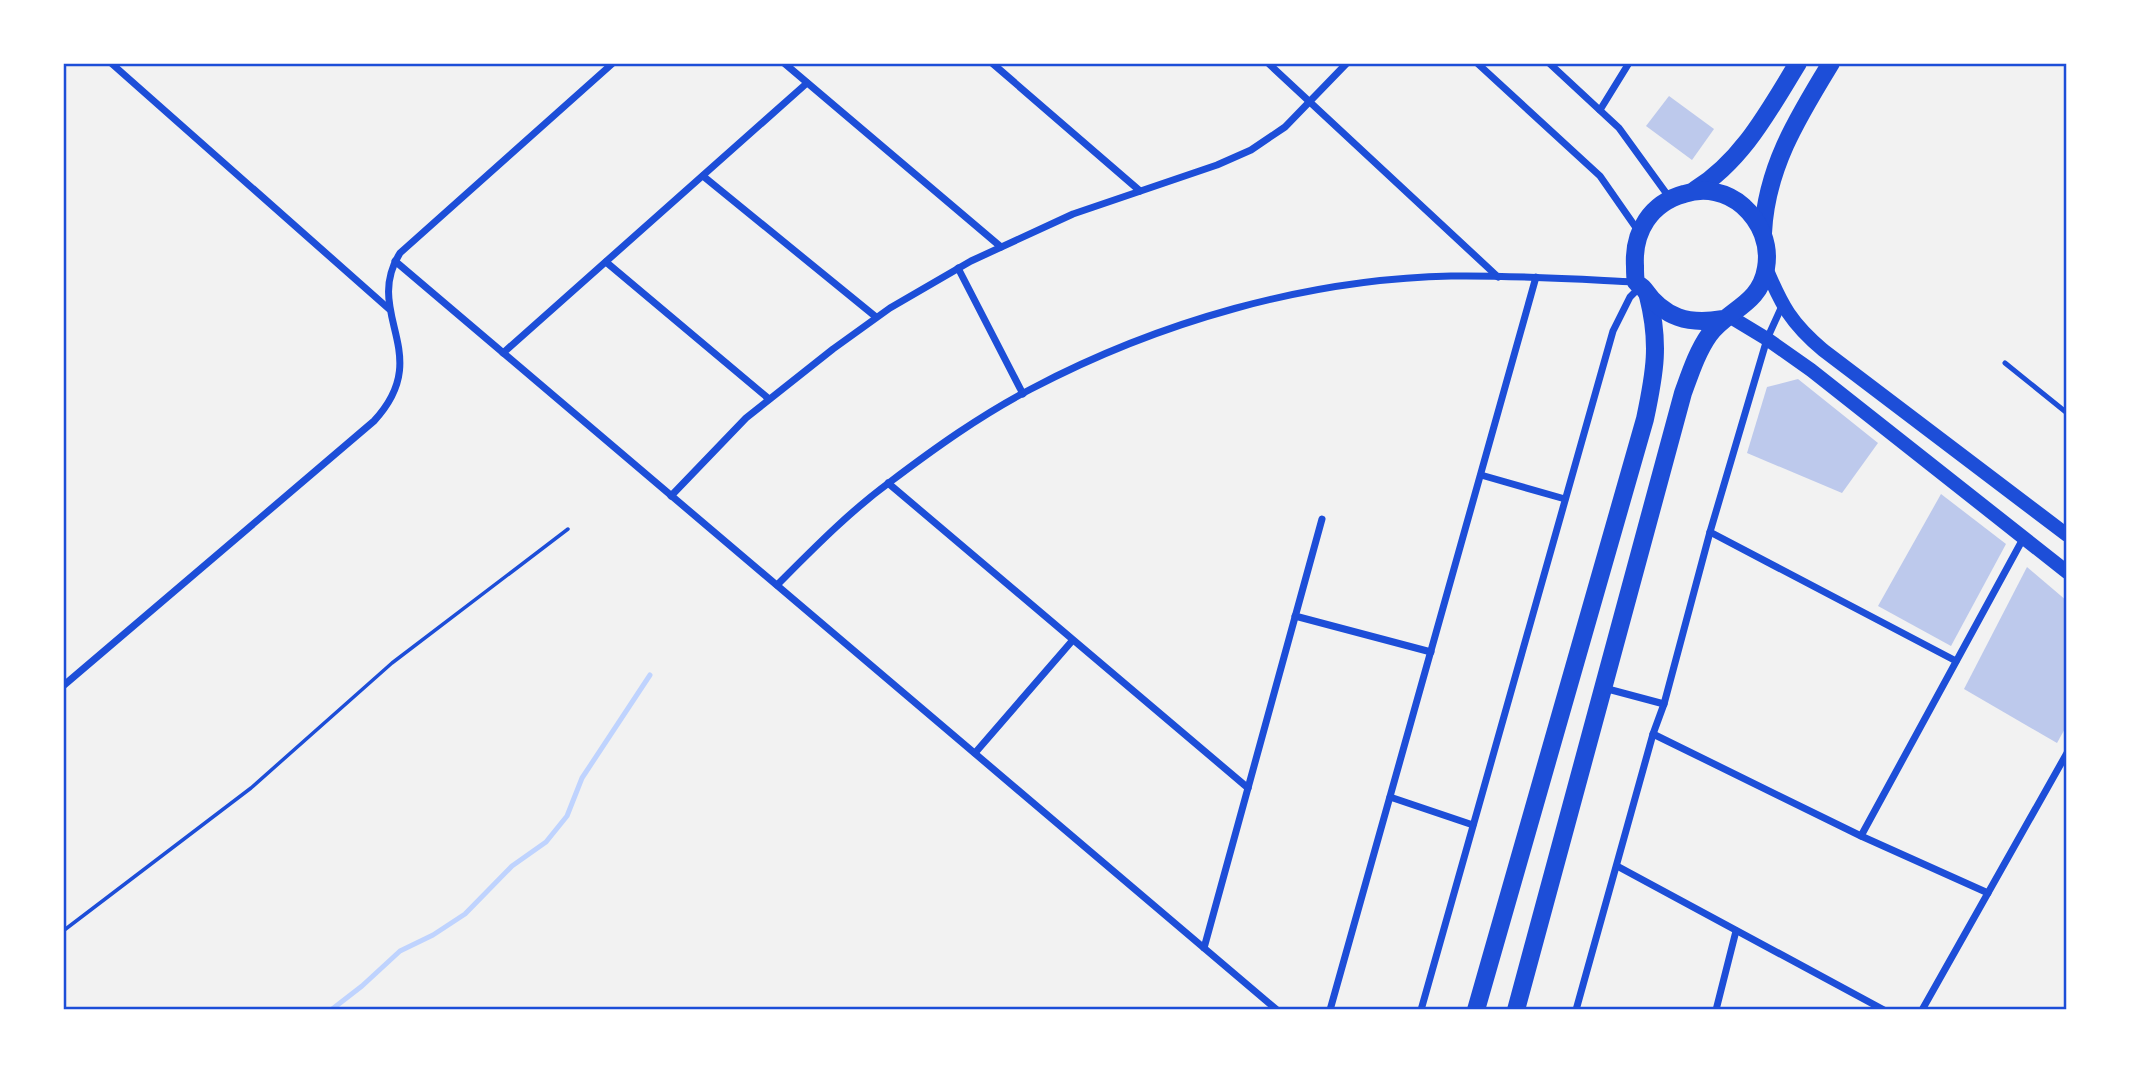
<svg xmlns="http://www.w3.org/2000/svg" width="2130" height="1073" viewBox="0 0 2130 1073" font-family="Jost,sans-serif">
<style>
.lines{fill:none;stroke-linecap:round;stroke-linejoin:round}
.stream{stroke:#bfd3fe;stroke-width:5}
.building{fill:#bdc9ec}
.path{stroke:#1d4ed8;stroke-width:3.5}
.service{stroke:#1d4ed8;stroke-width:5}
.minor{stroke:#1d4ed8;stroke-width:7}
.secondary{stroke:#1d4ed8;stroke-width:14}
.primary{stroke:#1d4ed8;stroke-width:18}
.neatline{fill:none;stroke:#1d4ed8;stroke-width:2.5}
</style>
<rect width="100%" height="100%" fill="#f2f2f2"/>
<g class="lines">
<path class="stream" d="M331,1010L362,986L400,951L433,935L465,914L512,866L546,842L567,816L582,778L650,675"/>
</g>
<g class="building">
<path d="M1669,96L1714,129L1692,160L1646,126Z"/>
<path d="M1798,379L1878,443L1842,493L1747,453L1767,387Z"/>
<path d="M1941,494L2006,544L1951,646L1878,606Z"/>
<path d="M2027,567L2067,601V725L2057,743L1964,689Z"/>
</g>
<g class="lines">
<path class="path" d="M63,931L251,788L392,663L568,529"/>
<path class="service" d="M2005,363L2067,413"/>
<g class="minor">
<path d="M111,63L389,309"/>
<path d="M784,63L1001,247"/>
<path d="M992,63L1140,191"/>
<path d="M1268,63L1498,277"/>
<path d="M1477,63L1600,176L1639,232"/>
<path d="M1549,63L1619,128L1669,197"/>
<path d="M1600,110L1629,63"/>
<path d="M703,176L876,317"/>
<path d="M395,261L1277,1010"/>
<path d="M606,262L769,399"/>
<path d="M958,268L1023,394"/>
<path d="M503,353L807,83"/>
<path d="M1481,475L1565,499"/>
<path d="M888,483L1248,788"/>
<path d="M671,496L746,418L833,349L890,308L971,261L1073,214L1217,165L1251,150L1285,127L1347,63"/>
<path d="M1710,532L1956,661"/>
<path d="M777,585C813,549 849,512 890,482C935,448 981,415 1031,389C1158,322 1307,279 1451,276C1513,275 1574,279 1636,282"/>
<path d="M1295,616L1431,652"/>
<path d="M63,686L374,421C436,354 362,314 400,253L613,63"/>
<path d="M1604,688L1664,704"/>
<path d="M1653,734L1861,836L1988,893"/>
<path d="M975,753L1072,641"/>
<path d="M1390,797L1473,825"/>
<path d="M1861,836L2024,537"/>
<path d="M1617,866L1884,1010"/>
<path d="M1204,948L1322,519"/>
<path d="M1330,1010L1536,277"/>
<path d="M1421,1010L1613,331L1630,297L1641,286"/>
<path d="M1576,1010L1653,734L1664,704L1710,532L1767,339L1782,306"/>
<path d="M1716,1010L1736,931"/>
<path d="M1922,1010L2067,753"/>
</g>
<g class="secondary">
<path d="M1766,268C1782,306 1791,323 1823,350L2067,535"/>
<path d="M1729,316L1767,339L1811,370L2067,572"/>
</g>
<g class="primary">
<path d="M1695,190C1743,160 1769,110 1798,63"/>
<path d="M1763,233C1766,168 1798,117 1831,63"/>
<path d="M1476,1010L1645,419C1655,372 1660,343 1648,296"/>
<path d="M1516,1010L1683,393C1690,374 1697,352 1709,335C1728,309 1760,305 1766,268C1770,245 1761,222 1743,206C1727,192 1705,187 1684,194C1651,203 1633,231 1635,266C1635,270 1635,278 1636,282C1638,285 1642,286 1644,289C1664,318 1689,325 1722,319"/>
</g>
</g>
<rect width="2130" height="1073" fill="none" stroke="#ffffff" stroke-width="130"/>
<rect x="65" y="65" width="2000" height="943" class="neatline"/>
</svg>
